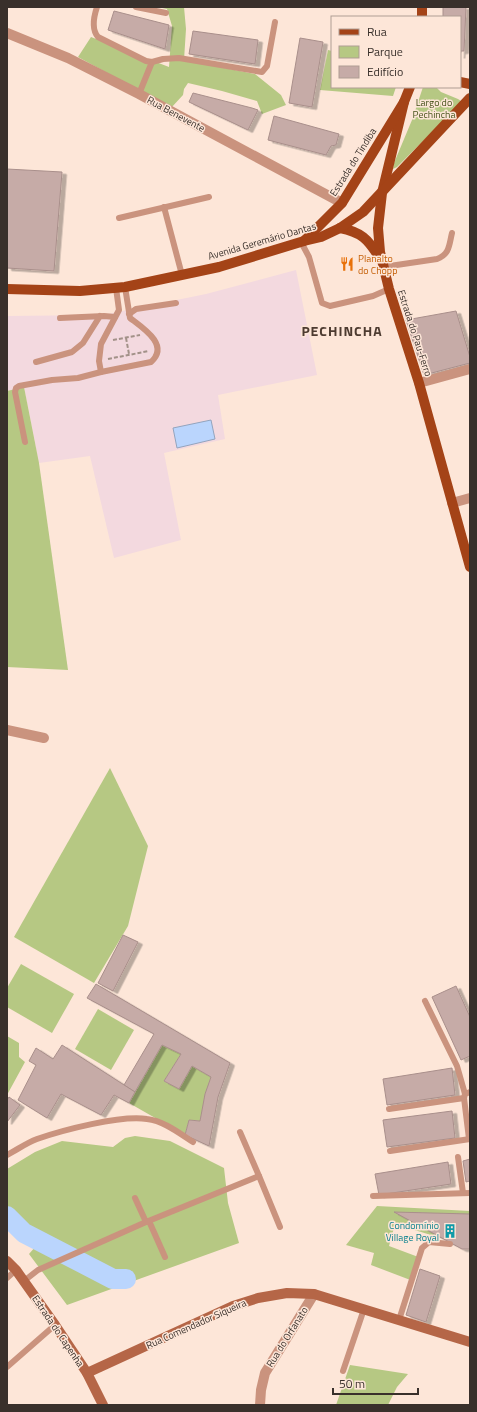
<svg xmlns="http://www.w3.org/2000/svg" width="477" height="1412" viewBox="0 0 477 1412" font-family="'Titillium Web',sans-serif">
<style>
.commercial{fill:#f3d9df}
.green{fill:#b6c883}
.water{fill:#bad5fd;stroke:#93a4be}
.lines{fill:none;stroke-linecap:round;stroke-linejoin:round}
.river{stroke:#bad5fd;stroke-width:20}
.building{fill:#c6aba7;stroke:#a98f8b;filter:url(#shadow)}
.path{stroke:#a29188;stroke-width:2;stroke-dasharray:4 2;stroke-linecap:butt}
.lane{stroke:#ca937e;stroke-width:6}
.street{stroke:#ca937e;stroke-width:10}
.secondary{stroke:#b56647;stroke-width:10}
.primary{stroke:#a44317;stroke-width:10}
.labels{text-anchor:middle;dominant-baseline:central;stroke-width:3;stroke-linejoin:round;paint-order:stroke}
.park-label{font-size:10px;fill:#48541c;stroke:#fde6d8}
.street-label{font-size:10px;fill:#39302b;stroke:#fde6d8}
.food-label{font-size:10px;fill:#c56008;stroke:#fde6d8;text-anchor:start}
.culture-label{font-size:10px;fill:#0d838f;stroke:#fde6d8;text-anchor:end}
.district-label{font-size:14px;font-weight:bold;letter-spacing:1px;fill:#4d3b30;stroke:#fde6d8}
</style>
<defs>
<filter id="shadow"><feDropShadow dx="4.5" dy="2.5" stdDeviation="0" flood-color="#0004"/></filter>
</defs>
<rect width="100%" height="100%" fill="#fde6d8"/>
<path class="commercial" d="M296,270L317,375L218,395L225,439L164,453L181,540L114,558L90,456L39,463L24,387L7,391V316L103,315L206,294Z"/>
<g class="green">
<path d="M158,7H184L186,29L184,60L255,74L281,95L286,105L262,114L257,101L222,91L188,83L184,89L183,95L171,108L78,57L91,37L169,67L172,26L167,9Z"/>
<path d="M328,50L332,51V87H396L393,96L320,90Z"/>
<path d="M423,87H436L441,92L458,99L461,101L460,104L397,167L393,169L394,163L412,120Z"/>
<path d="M24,387L39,463L68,670L7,667V391Z"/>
<path d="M110,768L148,846L128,926L94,983L14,937Z"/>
<path d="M21,964L74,994L52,1033L7,1007V988Z"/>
<path d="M98,1009L134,1030L111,1070L75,1049Z"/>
<path d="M7,1036L19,1043V1057L25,1062L7,1095Z"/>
<path d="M162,1045L181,1054L164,1081L179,1089L192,1066L211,1077L200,1121L189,1120L185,1135L129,1103Z"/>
<path d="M135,1136L170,1141L224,1168L228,1203L239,1243L67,1305L29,1254L36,1246L7,1225V1169L35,1152L62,1141L113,1147L125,1138Z"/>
<path d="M377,1206L470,1211V1247L395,1224L389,1246L421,1258L413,1281L371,1265L374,1253L346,1245Z"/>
<path d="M350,1365L408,1374L397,1387L388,1405H336Z"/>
</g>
<path class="water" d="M211,420L215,439L177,448L173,428Z"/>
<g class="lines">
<path class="river" d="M7,1216L24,1233L113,1279H126"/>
</g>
<g class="building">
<path d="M443,7H466L464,51H461L460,56V17H443Z"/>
<path d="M114,11L169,25L165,49L108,30Z"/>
<path d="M193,31L258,40L255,64L189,54Z"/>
<path d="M300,38L323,42L312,107L289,103Z"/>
<path d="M193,93L252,108L258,110L248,130L189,102Z"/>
<path d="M274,116L339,134L336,145L331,146L326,155L268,140Z"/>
<path d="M7,169L62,172L54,271L7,268Z"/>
<path d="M456,311L470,357V363L424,375L406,320Z"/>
<path d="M123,935L138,942L113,991L98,983Z"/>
<path d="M96,984L230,1063L218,1097L209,1146L185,1135L189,1120L200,1121L205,1094L211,1077L192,1066L179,1089L164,1081L181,1054L162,1045L135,1092L124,1085L154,1034L87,998Z"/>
<path d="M456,986L470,1017V1056L461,1060L432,997Z"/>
<path d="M62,1045L135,1092L129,1103L114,1095L101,1115L61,1094L47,1118L18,1100L36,1065L29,1061L36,1048L53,1059Z"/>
<path d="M452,1068L455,1095L387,1105L383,1079Z"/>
<path d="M9,1097L20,1105L7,1122V1100Z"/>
<path d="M452,1111L455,1138L387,1147L383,1120Z"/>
<path d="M470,1159V1181L466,1182L463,1161Z"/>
<path d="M448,1162L451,1184L379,1195L375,1174Z"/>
<path d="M394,1212L470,1214V1249H462Z"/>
<path d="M420,1269L440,1276L426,1322L406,1315Z"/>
</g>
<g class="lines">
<g class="path">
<path d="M126,338L129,354"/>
<path d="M113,340L140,335"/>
<path d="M108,359L149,351"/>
</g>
<g class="lane">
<path d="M97,7C94,16 91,29 98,37L146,61L152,62L139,94"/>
<path d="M136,7L166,13"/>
<path d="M152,62L163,59L179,58L262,72L267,66L275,22"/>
<path d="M164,207L182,275"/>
<path d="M119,218L209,197"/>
<path d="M301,242L309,257L322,303L330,306L373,296L389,289"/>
<path d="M383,267L437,259C450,254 449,245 452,233"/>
<path d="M129,314L136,309L176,303"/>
<path d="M60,318L104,316L115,317"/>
<path d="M36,362L72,352L83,343L100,316"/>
<path d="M101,372L99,361L101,344L119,310L116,288"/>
<path d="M25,442L15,392L16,388L19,386L52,380L78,378L101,372L151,362C170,345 143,328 130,318L125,287"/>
<path d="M425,1001L457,1066L465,1094"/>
<path d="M389,1109L464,1098"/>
<path d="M469,1139L464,1098L465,1094L470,1092"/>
<path d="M390,1151L470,1139"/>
<path d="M7,1155C17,1150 26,1143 37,1139C63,1130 120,1115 147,1119C164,1121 179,1133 193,1142"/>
<path d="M458,1157L463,1193"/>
<path d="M259,1176L280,1227"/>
<path d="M373,1196L470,1193"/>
<path d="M135,1198L146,1222"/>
<path d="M149,1221L165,1257"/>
<path d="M7,1278L16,1270"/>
<path d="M24,1281L38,1270L146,1222L259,1176L240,1132"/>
<path d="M399,1320L422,1248L429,1242L450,1244"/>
<path d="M7,1367L55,1325"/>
<path d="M343,1371L364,1309"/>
</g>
<g class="street">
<path d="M7,33L68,58L139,94L342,203"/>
<path d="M419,383L470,369"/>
<path d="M452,503L470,498"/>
<path d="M7,730L44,738"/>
<path d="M260,1405L261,1390L265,1373L314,1294"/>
</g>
<g class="secondary">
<path d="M7,1261L16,1270L55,1325L87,1373L103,1405"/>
<path d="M87,1373L233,1306L258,1298L287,1293L314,1294L470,1342"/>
</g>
<g class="primary">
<path d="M422,17V7"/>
<path d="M460,82L470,84"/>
<path d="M404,102L382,193L378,228L380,252L389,289L419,383L470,567"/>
<path d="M340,228C361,232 368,239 379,257"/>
<path d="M304,241L342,203L404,102L410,87"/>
<path d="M7,289L80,291L125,287L219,267L304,241L321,237L340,228L363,212L470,98"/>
</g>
</g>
<defs>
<symbol id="restaurant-bare" viewBox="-9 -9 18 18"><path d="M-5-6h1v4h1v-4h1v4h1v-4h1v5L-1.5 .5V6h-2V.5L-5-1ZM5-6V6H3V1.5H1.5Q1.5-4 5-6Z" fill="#e8710a" stroke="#fde6d8" stroke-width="2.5" paint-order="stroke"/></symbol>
<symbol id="building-bare" viewBox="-9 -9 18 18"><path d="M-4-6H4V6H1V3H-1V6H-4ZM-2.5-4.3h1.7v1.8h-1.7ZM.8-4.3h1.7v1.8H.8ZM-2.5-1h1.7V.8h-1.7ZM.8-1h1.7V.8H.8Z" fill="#0f9aa8" stroke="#fde6d8" stroke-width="2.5" paint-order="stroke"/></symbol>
</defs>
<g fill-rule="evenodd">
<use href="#restaurant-bare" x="337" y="254" width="20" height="20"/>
<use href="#building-bare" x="440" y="1221" width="20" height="20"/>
</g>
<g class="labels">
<g class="park-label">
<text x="434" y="102">Largo do<tspan x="434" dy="12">Pechincha</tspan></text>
</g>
<g class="street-label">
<text transform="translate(176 114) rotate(28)">Rua Benevente</text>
<text transform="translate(353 162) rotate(-58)">Estrada do Tindiba</text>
<text transform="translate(262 241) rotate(-16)">Avenida Geremário Dantas</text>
<text transform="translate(415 333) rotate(72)">Estrada do Pau-Ferro</text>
<text transform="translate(196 1324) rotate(-24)">Rua Comendador Siqueira</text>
<text transform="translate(58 1331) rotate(56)">Estrada do Capenha</text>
<text transform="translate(287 1337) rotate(-58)">Rua do Orfanato</text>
</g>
<g class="food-label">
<text x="358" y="258">Planalto<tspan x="358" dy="12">do Chopp</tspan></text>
</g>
<g class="culture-label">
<text x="439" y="1225">Condomínio<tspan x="439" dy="12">Village Royal</tspan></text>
</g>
<g class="district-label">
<text x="342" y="330">PECHINCHA</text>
</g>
</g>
<rect width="477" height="1412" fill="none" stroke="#39302b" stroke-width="16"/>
<rect x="331" y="16" width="130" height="72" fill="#fde6d8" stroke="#af9d93"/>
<rect x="339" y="29" width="20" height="6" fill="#a44317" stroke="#af9d93"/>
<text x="367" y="36" font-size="12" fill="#39302b">Rua</text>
<rect x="339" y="46" width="20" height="12" fill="#b6c883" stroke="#af9d93"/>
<text x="367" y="56" font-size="12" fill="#39302b">Parque</text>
<rect x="339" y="66" width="20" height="12" fill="#c6aba7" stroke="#af9d93"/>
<text x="367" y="76" font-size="12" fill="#39302b">Edifício</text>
<path d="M333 1388v6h85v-6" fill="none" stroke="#39302b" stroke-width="2"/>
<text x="339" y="1388" font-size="12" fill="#39302b" stroke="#fde6d8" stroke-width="3" paint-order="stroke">50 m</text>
</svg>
